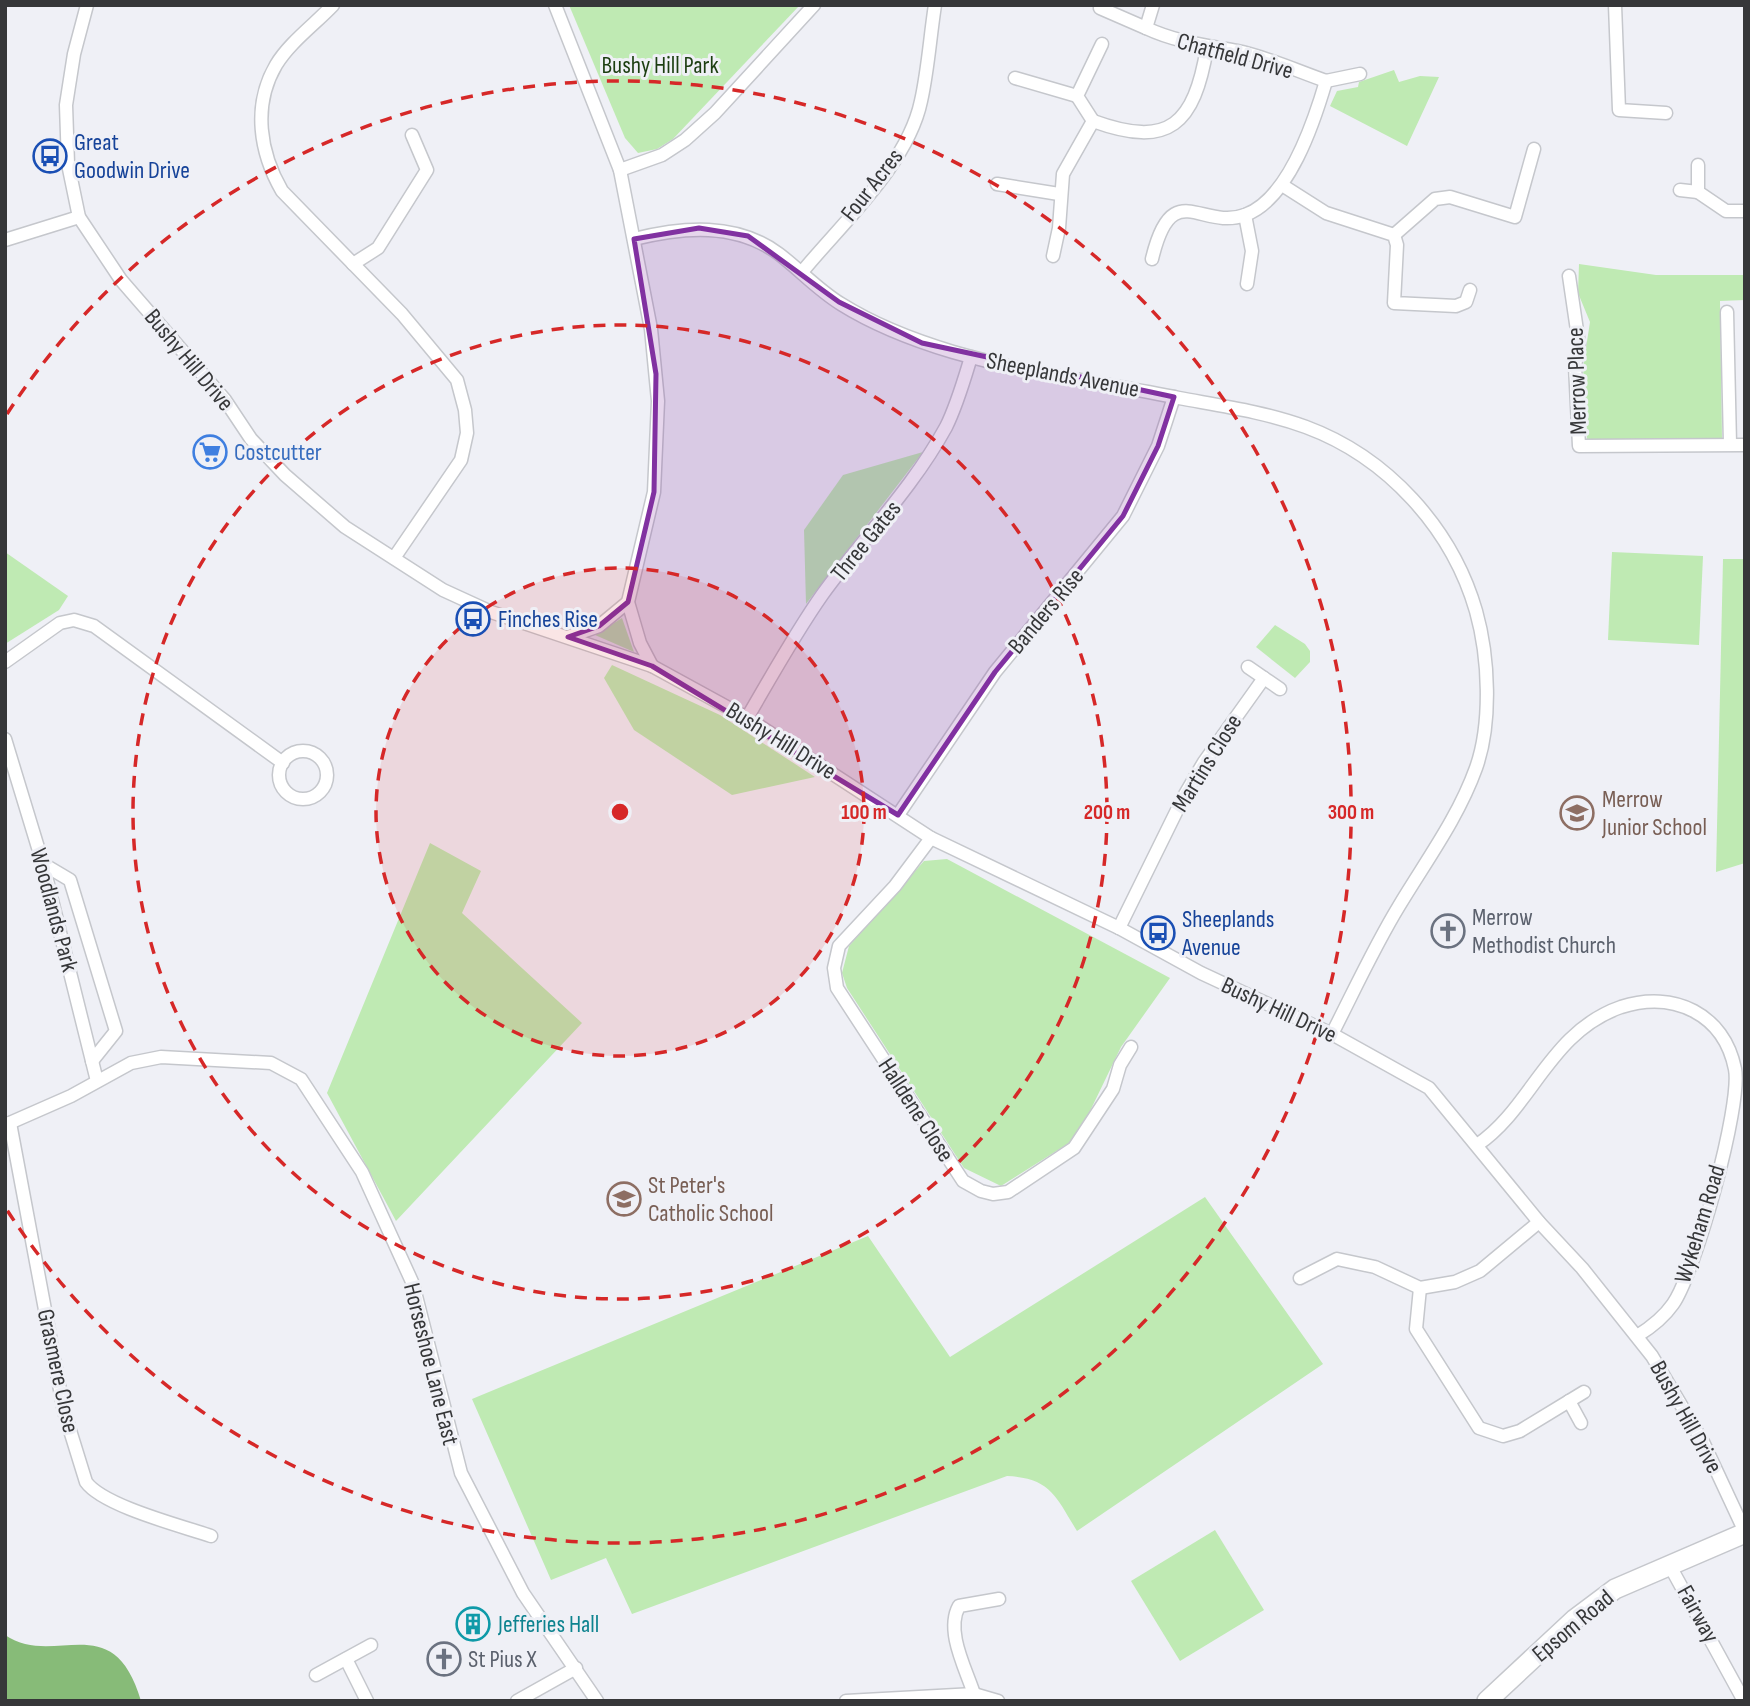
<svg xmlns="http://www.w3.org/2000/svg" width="1750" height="1706" viewBox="0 0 1750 1706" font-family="'Sofia Sans Condensed',sans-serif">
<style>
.green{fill:#bfeab3}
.forest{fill:#87bb78}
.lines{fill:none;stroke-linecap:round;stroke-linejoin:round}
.minor-casing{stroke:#c5c7cc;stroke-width:15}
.primary-casing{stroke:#c5c7cc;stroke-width:22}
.minor{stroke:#fff;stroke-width:12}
.primary{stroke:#fff;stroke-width:19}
.marked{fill:#8131a1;fill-opacity:0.2;stroke:#8131a1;stroke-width:5;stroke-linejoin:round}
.ring{fill:none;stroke:#d62828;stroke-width:3.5;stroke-dasharray:12 9}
.labels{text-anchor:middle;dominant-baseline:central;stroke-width:6;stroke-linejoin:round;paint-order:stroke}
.street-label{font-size:24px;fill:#363739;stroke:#eff0f6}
.park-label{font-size:24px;fill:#1c3e11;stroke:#eff0f6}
.transit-label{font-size:24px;fill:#164399;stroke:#eff0f6;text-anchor:start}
.shop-label{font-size:24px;fill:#366cbe;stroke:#eff0f6;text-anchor:start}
.education-label{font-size:24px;fill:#785e54;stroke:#eff0f6;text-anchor:start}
.worship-label{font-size:24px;fill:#5b616d;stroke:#eff0f6;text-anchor:start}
.culture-label{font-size:24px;fill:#0d838f;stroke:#eff0f6;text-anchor:start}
.centre{fill:#d62828;stroke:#eff0f6;stroke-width:3.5}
.ring-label{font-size:21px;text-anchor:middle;font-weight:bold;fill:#d62828;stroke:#eff0f6;stroke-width:6;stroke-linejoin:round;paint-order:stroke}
</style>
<rect width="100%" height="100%" fill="#eff0f6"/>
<g class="green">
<path d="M569,5H800L673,139L657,149L638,153L625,138Z"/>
<path d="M1394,70L1399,82L1420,76L1439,77L1407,146L1330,106L1337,91L1358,87L1359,82Z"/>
<path d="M1579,264L1656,275H1745V300L1720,301L1722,439L1587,440L1583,367L1590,322L1578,293Z"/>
<path d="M923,452L806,604L804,530L843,475Z"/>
<path d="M5,552L68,596L59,610L5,644Z"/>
<path d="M1612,552L1703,556L1699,645L1608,640Z"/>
<path d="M1723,559H1745V863L1716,872Z"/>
<path d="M622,618L634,652L595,635Z"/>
<path d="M1275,625L1305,644L1310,651V662L1295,678L1256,647Z"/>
<path d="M612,665L720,715L815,777L732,795L634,730L604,678Z"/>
<path d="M430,843L481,871L462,913L582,1023L396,1221L327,1093Z"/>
<path d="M947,859L1170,978L1121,1047L1077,1138L1001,1186L964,1168L847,988L842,973L849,946L924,861Z"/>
<path d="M1205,1197L1323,1364L1077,1531C1056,1497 1051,1478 1007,1476L632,1614L606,1558L551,1580L472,1399L868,1236L950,1357Z"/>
<path d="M1215,1530L1264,1610L1180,1661L1131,1581Z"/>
</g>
<path class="forest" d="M5,1635C54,1669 113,1605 141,1701H5Z"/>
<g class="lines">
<defs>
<g id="minor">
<path d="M87,5L74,54L66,105L68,164L79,217L121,280L225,400L251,439L285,475L345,527L443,590L491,612L652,666L747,718L931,838L1119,928L1201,973L1332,1034L1429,1088L1539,1222L1582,1268L1652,1356L1703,1442L1745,1532"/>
<path d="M333,5C315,24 289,43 276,65C252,106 260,153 282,191L402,314L457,380L465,410L467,433L461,460L394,558"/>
<path d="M555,5L620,170L651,329L658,401L654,492L628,602L640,643L652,666"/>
<path d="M1153,5L1146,28C1176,42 1204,45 1237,51C1267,57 1297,71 1326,81"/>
<path d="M1615,5L1619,110L1666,113"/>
<path d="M1100,8L1146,28"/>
<path d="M1015,78L1077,96"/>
<path d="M1326,81L1360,74"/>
<path d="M1093,121L1077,96L1102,44"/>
<path d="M1698,165V192L1726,211H1745"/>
<path d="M620,170L662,155L685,140L715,113L814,5"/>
<path d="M997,184L1059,194"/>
<path d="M1282,185L1326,213L1394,235L1397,245L1394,303L1456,306L1466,302L1470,290"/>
<path d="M1680,190L1698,192"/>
<path d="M1245,215L1252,251L1247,284"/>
<path d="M1394,235L1435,199L1450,197L1515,217L1534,149"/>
<path d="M634,239C683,227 736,222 779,254C800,270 818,290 841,304C876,326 913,340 953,352C1026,373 1104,383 1179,398C1222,406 1265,412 1306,427C1387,457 1452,528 1476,611C1489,657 1492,723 1476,768C1458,818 1426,861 1399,906C1374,947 1354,991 1332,1034"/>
<path d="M5,240L79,217"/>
<path d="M1053,256L1059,228L1063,174L1093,121C1170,149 1194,124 1207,48"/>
<path d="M1152,259C1172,175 1201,231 1245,215C1289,199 1314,122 1326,81"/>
<path d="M353,264L378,248L427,170L412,135"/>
<path d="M802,272C842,223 908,164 921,101C928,70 930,37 935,5"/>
<path d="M1569,276L1579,344L1575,366L1579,446L1745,445"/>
<path d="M1727,312L1730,444"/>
<path d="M568,637L599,626L628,602"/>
<path d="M5,662L60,623L74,620L94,626L283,763"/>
<path d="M1248,667L1280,689"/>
<path d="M747,718C771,677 794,635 822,595C863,538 912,489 946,427C957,405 964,380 971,357"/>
<path d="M5,739L43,864L97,1081"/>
<circle cx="303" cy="775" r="24"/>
<path d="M898,815L995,672L1123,516L1158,446L1174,397"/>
<path d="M931,838L895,886L839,946L834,968L837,988L963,1181L981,1191L993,1194L1008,1192L1074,1148L1113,1089L1120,1065L1131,1047"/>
<path d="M43,864L70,880L116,1031L92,1061"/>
<path d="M1119,928L1184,796L1204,762L1264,678"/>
<path d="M10,1123L64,1411L86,1482C103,1506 182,1526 211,1536"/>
<path d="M5,1125L71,1096L131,1063L161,1057L271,1063L301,1079L362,1172L413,1284L461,1473L523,1593L597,1701"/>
<path d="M1477,1145C1532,1108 1549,1032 1621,1007C1674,990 1724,1014 1735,1069C1742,1105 1695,1273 1673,1304C1664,1317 1650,1328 1637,1336"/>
<path d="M1300,1278L1337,1259L1375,1267L1420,1288L1455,1282L1480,1271L1539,1222"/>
<path d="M1420,1288L1416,1329L1479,1428L1503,1436L1520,1431L1584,1392"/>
<path d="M1569,1401L1581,1423"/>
<path d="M1670,1566L1744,1701"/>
<path d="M346,1659L367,1701"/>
<path d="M316,1675L371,1645"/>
<path d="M974,1694C966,1669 945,1631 959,1606L999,1599"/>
<path d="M517,1701L576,1668"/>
<path d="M846,1701L974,1694L998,1701"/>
</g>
<path id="primary" d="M1487,1701L1575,1619L1615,1589L1745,1533"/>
</defs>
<use href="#minor" class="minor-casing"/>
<use href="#primary" class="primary-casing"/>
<use href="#minor" class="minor"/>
<use href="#primary" class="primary"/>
</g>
<path class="marked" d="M699,228L748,236L839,302L922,343L1174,397L1158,446L1123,516L995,672L898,815L652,666L568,637L599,626L628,602L654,492L656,374L634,239Z"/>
<circle cx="620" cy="812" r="244" fill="#d62828" fill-opacity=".12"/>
<g class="ring">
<circle cx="620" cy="812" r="244"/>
<circle cx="620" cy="812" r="487"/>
<path d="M7 414A731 731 0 1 1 7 1210"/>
</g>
<defs>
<symbol id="bus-ring" viewBox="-11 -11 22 22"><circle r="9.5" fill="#eff0f6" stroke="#1a4fb4" stroke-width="1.5"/><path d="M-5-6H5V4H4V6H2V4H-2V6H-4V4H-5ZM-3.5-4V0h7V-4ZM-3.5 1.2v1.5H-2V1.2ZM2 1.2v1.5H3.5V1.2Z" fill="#1a4fb4"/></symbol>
<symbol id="supermarket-ring" viewBox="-11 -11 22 22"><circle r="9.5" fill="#eff0f6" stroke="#3f7fe0" stroke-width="1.5"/><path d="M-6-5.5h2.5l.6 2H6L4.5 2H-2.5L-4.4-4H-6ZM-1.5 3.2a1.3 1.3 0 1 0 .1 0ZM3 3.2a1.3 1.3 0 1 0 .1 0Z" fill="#3f7fe0"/></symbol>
<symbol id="school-ring" viewBox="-11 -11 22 22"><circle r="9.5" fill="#eff0f6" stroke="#8d6e63" stroke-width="1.5"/><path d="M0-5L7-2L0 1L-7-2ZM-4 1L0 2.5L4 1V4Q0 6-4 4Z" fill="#8d6e63"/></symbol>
<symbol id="church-ring" viewBox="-11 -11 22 22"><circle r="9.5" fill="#eff0f6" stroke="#6b7280" stroke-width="1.5"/><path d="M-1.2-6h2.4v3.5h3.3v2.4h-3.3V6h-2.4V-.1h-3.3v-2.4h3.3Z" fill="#6b7280"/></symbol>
<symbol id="building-ring" viewBox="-11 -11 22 22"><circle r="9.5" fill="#eff0f6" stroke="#0f9aa8" stroke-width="1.5"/><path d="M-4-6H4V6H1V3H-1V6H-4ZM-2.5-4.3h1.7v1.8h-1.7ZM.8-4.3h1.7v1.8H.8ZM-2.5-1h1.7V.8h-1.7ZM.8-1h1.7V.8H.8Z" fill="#0f9aa8"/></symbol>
</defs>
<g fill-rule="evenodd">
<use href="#bus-ring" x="31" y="137" width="38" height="38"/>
<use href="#supermarket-ring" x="191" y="433" width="38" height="38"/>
<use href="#bus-ring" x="454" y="600" width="38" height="38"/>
<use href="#school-ring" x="1558" y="794" width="38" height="38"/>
<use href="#church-ring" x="1429" y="912" width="38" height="38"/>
<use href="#bus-ring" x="1139" y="914" width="38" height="38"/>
<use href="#school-ring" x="605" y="1180" width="38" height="38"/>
<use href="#building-ring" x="454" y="1605" width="38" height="38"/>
<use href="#church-ring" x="425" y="1640" width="38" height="38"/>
</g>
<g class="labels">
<g class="street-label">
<text transform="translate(1235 56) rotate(15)">Chatfield Drive</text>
<text transform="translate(872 185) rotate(-52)">Four Acres</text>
<text transform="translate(189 360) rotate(50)">Bushy Hill Drive</text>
<text transform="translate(1063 375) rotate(11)">Sheeplands Avenue</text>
<text transform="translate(1577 381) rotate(-92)">Merrow Place</text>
<text transform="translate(866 541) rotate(-51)">Three Gates</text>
<text transform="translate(1046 611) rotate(-50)">Banders Rise</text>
<text transform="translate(781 741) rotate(32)">Bushy Hill Drive</text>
<text transform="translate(1207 763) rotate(-58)">Martins Close</text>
<text transform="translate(54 910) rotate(75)">Woodlands Park</text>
<text transform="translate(1279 1010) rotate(25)">Bushy Hill Drive</text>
<text transform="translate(916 1110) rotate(57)">Halldene Close</text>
<text transform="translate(1700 1224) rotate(-73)">Wykeham Road</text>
<text transform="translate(431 1364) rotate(76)">Horseshoe Lane East</text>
<text transform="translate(58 1371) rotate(78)">Grasmere Close</text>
<text transform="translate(1686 1417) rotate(61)">Bushy Hill Drive</text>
<text transform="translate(1698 1614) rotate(61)">Fairway</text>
<text transform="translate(1573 1626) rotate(-40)">Epsom Road</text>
</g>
<g class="park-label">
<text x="660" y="65">Bushy Hill Park</text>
</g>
<g class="transit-label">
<text x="74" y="142">Great<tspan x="74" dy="28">Goodwin Drive</tspan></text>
<text x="498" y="619">Finches Rise</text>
<text x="1182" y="919">Sheeplands<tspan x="1182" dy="28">Avenue</tspan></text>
</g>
<g class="shop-label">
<text x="234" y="452">Costcutter</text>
</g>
<g class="education-label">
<text x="1602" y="799">Merrow<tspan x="1602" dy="28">Junior School</tspan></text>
<text x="648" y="1185">St Peter's<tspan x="648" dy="28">Catholic School</tspan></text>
</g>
<g class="worship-label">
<text x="1472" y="917">Merrow<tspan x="1472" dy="28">Methodist Church</tspan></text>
<text x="468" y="1659">St Pius X</text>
</g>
<g class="culture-label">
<text x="498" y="1624">Jefferies Hall</text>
</g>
</g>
<circle cx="620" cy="812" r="10" class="centre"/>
<g class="ring-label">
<text x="864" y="819">100 m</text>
<text x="1107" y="819">200 m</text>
<text x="1351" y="819">300 m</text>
</g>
<rect width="1750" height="1706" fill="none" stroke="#363739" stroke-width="14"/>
</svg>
